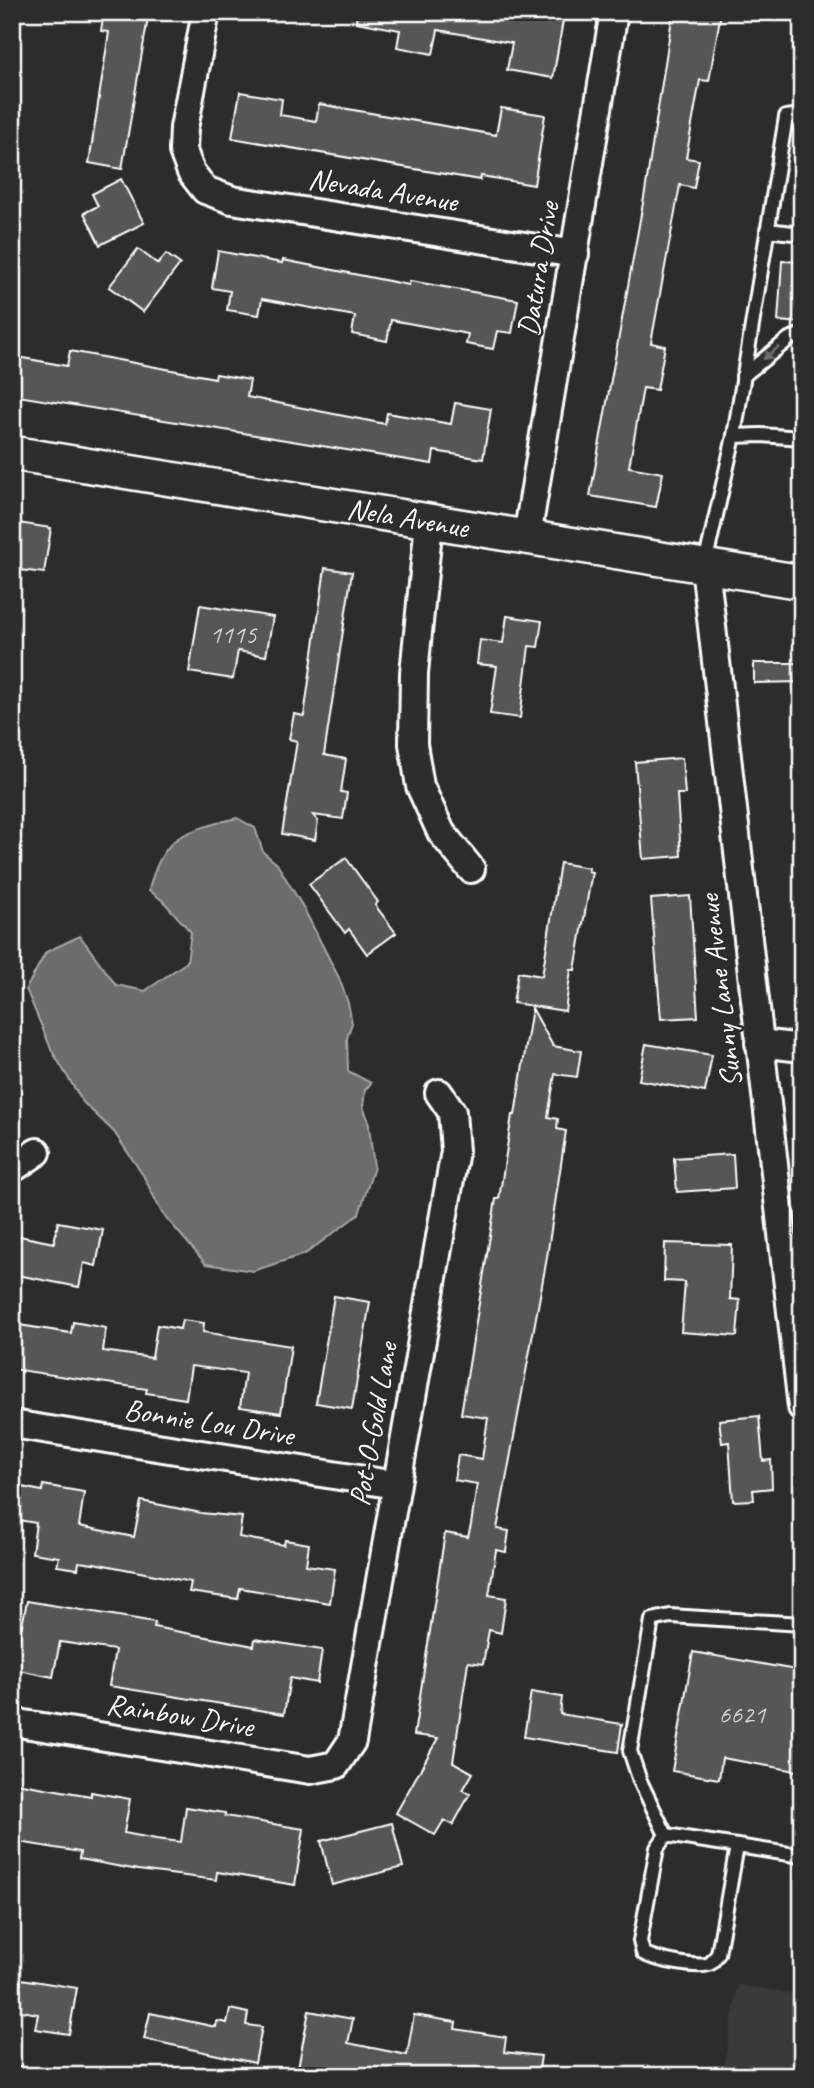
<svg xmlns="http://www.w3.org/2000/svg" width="814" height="2088" viewBox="0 0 814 2088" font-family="Caveat,sans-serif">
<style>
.built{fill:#373a3b}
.water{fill:#6a6c6d;stroke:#a6a7a7;stroke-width:2}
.building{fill:#555758;stroke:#fff;stroke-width:2}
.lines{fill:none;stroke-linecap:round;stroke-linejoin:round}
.service-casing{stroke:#fff;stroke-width:18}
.minor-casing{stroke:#fff;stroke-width:32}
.tertiary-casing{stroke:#fff;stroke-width:38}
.service{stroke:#2a2d2e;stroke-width:12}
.minor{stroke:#2a2d2e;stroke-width:26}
.tertiary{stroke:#2a2d2e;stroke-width:33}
.oneway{fill:#6a6c6d}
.labels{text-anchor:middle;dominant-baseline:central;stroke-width:5;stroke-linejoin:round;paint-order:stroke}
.number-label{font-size:26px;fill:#d4d5d5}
.street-label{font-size:30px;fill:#fff;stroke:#2a2d2e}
</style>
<rect width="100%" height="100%" fill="#2a2d2e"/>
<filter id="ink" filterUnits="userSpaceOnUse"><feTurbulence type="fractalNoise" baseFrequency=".0143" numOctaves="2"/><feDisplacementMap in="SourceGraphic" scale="14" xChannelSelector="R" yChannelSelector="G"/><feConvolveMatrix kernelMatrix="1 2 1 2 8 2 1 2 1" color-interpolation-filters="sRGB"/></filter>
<g filter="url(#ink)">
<path class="built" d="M738,1985L802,1995V2076H722Z"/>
<path class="water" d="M237,818L255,828L263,852L277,864L303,907L339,978L348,1003L352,1023L347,1038L348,1071L371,1083L365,1090L363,1107L368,1119L374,1167L359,1214L305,1254L253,1271L206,1264L162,1213L143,1175L114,1132L83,1102L52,1051L26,989L46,952L80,936L116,985L145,991L187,962L191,932L163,901L149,890C153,873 161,853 174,841C185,831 223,821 237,818Z"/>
<g class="building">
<path d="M104,12H149L122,169L89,163L109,32L101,31Z"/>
<path d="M357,12H546L564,15L553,78L507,70L512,43L438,30L433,54L397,47L400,30L356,22Z"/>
<path d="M673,12H721L709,81L700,80L686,158L699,160L694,188L680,185L651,343L665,346L657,390L643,388L629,467L663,473L656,507L590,496L645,192Z"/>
<path d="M240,92L282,99L280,115L316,121L319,104L496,135L501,108L545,115L534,185L481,176L480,180L232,138Z"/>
<path d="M121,179L144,223L100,245L84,213L98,206L92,194Z"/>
<path d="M138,249L158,264L166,254L180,264L143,312L109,287Z"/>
<path d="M218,251L282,263L283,260L409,285L410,281L518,300L512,333L497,331L493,349L466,344L468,334L391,320L387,341L352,334L355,316L262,299L259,315L227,310L230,291L212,288Z"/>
<path d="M782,261L802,262V323L778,321Z"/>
<path d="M70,351L215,378L216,374L250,380L247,397L385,424L387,413L451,424L455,403L491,409L483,459L434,451L432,464L12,395V356L67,366Z"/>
<path d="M12,522L51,528L44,573L12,569Z"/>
<path d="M325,568L352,572L324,755L346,759L341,792L347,793L343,819L313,815L318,821L315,840L282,834L297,741L289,739L294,714L304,716Z"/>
<path d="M200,605L273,617L266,656L238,651L233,679L189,672Z"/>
<path d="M507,616L542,621L538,647L529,646L520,718L490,714L497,666L477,664L480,640L503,643Z"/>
<path d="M754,663H802V682L754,683Z"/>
<path d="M682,758L685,794H677L681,856L643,859L635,762Z"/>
<path d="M346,858L378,902L375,905L396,933L367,954L349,929L345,933L309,884Z"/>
<path d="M560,863L589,868L588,871L592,872L575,970H571L565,1011L513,1003L518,972L542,976Z"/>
<path d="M690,896L698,1017L661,1019L651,899Z"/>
<path d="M532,1008L553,1046L581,1051L577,1077L555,1074L548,1117L558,1119L557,1129L566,1131L546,1263L497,1529L509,1531L506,1552L496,1550L489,1595L506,1598L501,1633L489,1630L483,1664L468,1662L453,1762L473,1773L463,1790L470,1794L453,1825L444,1820L435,1835L396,1813L438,1738L414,1735L445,1533L468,1537L471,1525L477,1484L454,1480L458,1455L482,1459L488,1418L461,1414L496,1199H499L512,1115H515Z"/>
<path d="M646,1044L712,1055L705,1092L639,1080Z"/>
<path d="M733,1154L735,1188L677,1192L674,1158Z"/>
<path d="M58,1222L103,1230L96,1266L84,1263L79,1287L12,1274L19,1236L54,1243Z"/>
<path d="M665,1243L732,1245L730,1299L740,1300L737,1336L681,1332L685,1282L664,1281Z"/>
<path d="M334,1296L370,1302L352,1409L316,1403Z"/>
<path d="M182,1320L204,1323L203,1332L291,1346L281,1413L240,1407L245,1373L191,1366L186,1399L146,1393L147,1389L12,1369V1324L71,1333L73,1322L106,1328L103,1351L152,1358L157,1325L180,1329Z"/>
<path d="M759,1416L763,1461L771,1460L772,1488L753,1490L754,1500L733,1501L729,1442L722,1443L719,1420Z"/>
<path d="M12,1485L42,1491L43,1485L84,1492L79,1526L134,1537L141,1501L201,1513L242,1517L239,1537L284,1545L285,1540L309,1544L306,1565L335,1569L330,1603L240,1588L238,1599L189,1592L191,1582L94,1563V1564L79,1562L78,1569L57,1566L59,1557L32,1553L36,1523L12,1519Z"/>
<path d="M27,1601L155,1622L154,1627L254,1646L255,1639L322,1650L317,1683L290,1678L284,1714L109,1686L115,1650L60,1642L53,1677L13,1669Z"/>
<path d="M693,1652L802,1671V1772L722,1758L719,1779L672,1771Z"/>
<path d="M531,1692L562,1697L560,1714L622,1724L618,1752L524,1737Z"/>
<path d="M16,1783L91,1796V1792L130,1799L124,1833L156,1839L181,1842L186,1807L225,1813V1816L304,1829L295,1885L217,1872L216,1880L138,1870L79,1859L80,1852L12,1841V1807Z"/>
<path d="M392,1823L403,1867L332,1885L321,1841Z"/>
<path d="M21,1979L77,1988L69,2034L35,2029L38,2014L16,2010Z"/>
<path d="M230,2009L248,2013L246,2025L262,2027L255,2063L144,2039L150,2013L216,2027L217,2021L227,2023Z"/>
<path d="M309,2011L353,2019L348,2043L407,2055L414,2015L456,2022L455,2029L506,2037L504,2052L541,2056L538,2076H312L297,2073Z"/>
</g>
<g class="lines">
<defs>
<g id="service">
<path d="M802,45V55"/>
<path d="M767,230L802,234"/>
<path d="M743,376L789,339L802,334"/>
<path d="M734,436L786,117L802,115"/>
<path d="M705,564L734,436L761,435L802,438"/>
<path d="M666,1835L640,1781L630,1751L652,1620L670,1616L802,1624"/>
<path d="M737,1846L718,1954C717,1955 712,1962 711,1963C700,1970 653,1959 643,1953L640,1941L657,1848L666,1835L802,1856"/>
<path d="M12,2071L21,2076"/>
</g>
<g id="minor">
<path d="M206,12L184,128L183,151L191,172L205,190L232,200L575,254"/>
<path d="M429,522L414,673L413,744L420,786L441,832L471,869"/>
<path d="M527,537L614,12"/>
<path d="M705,566L802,1407"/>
<path d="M759,1043L802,1048"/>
<path d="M12,1169L37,1152"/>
<path d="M12,1424L396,1485"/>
<path d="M12,1722L310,1770L336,1765L352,1741L455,1151L452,1112L439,1093"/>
</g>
<g id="tertiary">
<path id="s1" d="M12,453L802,582"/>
</g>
</defs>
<use href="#service" class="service-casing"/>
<use href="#minor" class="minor-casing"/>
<use href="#tertiary" class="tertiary-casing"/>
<use href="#service" class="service"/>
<use href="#minor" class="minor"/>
<use href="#tertiary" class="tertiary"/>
</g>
<defs><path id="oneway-solid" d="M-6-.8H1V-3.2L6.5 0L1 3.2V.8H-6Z" transform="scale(1.75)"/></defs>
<use class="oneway" href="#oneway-solid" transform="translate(771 353) rotate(141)"/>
</g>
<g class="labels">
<g class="number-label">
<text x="233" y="634">1115</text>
<text x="742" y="1714">6621</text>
</g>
<g class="street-label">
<text transform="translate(383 190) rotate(9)">Nevada Avenue</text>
<text transform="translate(538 269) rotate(-81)">Datura Drive</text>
<text stroke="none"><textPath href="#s1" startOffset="401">Nela Avenue</textPath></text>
<text transform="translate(720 991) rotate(-97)">Sunny Lane Avenue</text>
<text transform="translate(209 1422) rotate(9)">Bonnie Lou Drive</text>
<text transform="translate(373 1424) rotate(-80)">Pot-O-Gold Lane</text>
<text transform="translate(180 1715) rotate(9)">Rainbow Drive</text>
</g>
</g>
<rect width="814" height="2088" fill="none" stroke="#2a2d2e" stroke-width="42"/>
<rect x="21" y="21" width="772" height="2046" fill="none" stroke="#fff" stroke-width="2.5" filter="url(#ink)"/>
</svg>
